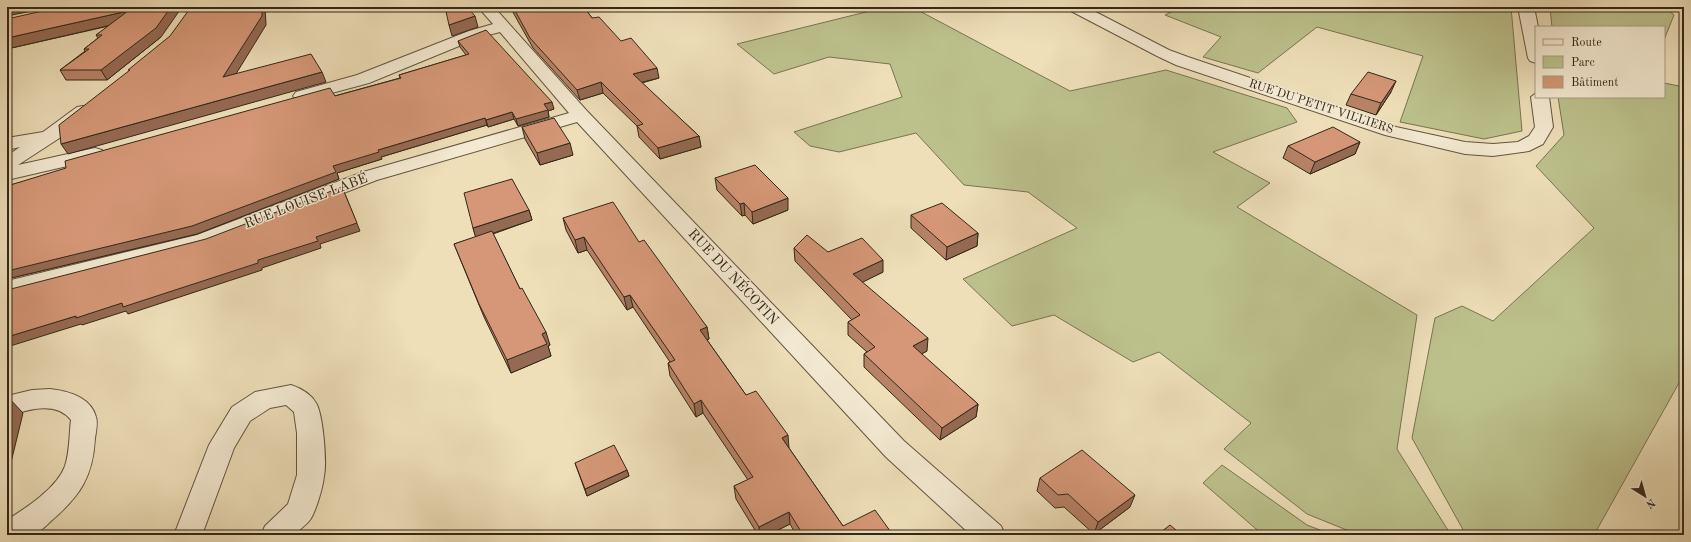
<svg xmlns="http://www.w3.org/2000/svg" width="1691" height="542" viewBox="0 0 1691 542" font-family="'Old Standard TT',serif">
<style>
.green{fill:#bcc18c;stroke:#787452}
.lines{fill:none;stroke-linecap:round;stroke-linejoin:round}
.minor-casing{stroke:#625540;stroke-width:2}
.minor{fill:#f4ead2;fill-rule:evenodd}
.wall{fill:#b78266;stroke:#332718}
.shaded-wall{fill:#956a53;stroke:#332718}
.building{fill:#d59777;stroke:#332718}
.labels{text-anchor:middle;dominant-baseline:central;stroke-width:3;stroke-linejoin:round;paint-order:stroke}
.far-street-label{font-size:12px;fill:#332718;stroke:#f4ead2}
.street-label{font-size:14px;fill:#332718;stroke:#f4ead2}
</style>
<rect width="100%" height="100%" fill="#eedfb9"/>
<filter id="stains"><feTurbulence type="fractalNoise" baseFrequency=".005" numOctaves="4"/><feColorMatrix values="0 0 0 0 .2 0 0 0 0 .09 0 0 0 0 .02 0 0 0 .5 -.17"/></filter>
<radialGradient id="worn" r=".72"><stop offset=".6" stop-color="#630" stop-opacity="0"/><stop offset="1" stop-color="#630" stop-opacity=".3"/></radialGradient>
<g class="green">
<path d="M886,7H912L1070,91L1166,70L1287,108L1297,122L1213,152L1270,183L1237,207L1417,315L1397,449L1451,535H1359L1307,514L1224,449L1251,423L1159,352L1133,362L1054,315L1012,326L963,279L1077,228L1028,192L964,185L916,133L839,152L810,146L794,132L902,97L890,64L829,57L774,74L737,44Z"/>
<path d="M1181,7H1511L1522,131L1484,139L1400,122L1423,56L1317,27L1258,73L1203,57L1221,37L1165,15Z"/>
<path d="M1550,7H1665L1674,15L1664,40V27H1552Z"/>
<path d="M1664,83L1684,87V374L1594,535H1466L1412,438L1435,318L1462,306L1493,321L1594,228L1536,166L1564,135L1558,97H1664Z"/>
<path d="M1222,465L1307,525L1333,535H1263L1203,483Z"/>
</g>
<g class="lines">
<defs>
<g id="minor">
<path d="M478,7H494L587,111L904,441L1001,526L1005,535H971L886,457L577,122L377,180L210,245L7,297V281L197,235L363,172L569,113L500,32L481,37L369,83L302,101L296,100L293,96L296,92L357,75L469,31L493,24Z"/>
<path d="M1066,7H1086L1169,50L1188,57L1396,127L1465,142L1493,144L1518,142L1529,136L1535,127L1531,97L1536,93V97H1549L1553,127L1543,144L1529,151L1493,156L1465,154L1385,135L1176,65L1157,56L1069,10Z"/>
<path d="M1518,7H1534L1538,27H1536V63L1530,61L1528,58Z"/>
<path d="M83,106L89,107L92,111L89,115L58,139L18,165L95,148L102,150L104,154L102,158L7,180V156L20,147L7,150V138L43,132L77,107Z"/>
<path d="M291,385C300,388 311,394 316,403C323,414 327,462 324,476C323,487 316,511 310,520C306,525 299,530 294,535H261L265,526L288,504L297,475V433L294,412L286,405L270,408L250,421L234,448L202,535H174L209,445L232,407L255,392Z"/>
<path d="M50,389C68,391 91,397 96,417C98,423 96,432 95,438C93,477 80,496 51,521C46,526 38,534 31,535C24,536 15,535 7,535V520C26,508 57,488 65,466C70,451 69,435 71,420C56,400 27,410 7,416V396L32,390Z"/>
</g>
</defs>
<use href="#minor" class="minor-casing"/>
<use href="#minor" class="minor"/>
</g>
<g class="wall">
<path d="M60,7L161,37L107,80H66L60,70L85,51L84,49L98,38L96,35L109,26L7,49Z"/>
<path d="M510,7H584L592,18L621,41L659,78L642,83L699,136L701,147L660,159L639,137L637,126L603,93L580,100L533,48Z"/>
<path d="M458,41L554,109L548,111L549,117L518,126L514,119L488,127L487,125L381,157L382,159L337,173L339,179L197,234L7,279V186L400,78L399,75L466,55L460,47Z"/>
<path d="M1391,92L1376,115L1346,105L1351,94Z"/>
<path d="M522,127L573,155L540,165L525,139Z"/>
<path d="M1360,142L1355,154L1310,174L1283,158L1288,146Z"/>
<path d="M715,178L788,210L753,224L745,215L742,216L717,190Z"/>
<path d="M529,210L532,220L493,234L520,289L550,345L548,346L551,356L511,373L484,317L454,244L476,237L473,228Z"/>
<path d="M911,215L978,233L977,246L946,260L911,228Z"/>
<path d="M563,218L639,242L707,327L709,339L707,340L746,395L789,448L843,526L893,535H796L790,524L768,535H758L736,499L734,486L748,480L703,413L696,417L670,376L668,363L670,362L633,307L627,310L587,250L578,253L566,230Z"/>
<path d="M794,248L828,252L883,272L862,282L927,351L921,354L978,404L976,417L940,440L864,367V354L867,352L848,335V322L852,320L795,261Z"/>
<path d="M575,463L627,470L629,476L587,496Z"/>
<path d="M1040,478L1130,507L1094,534L1064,507L1055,508L1037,491Z"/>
</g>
<g class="shaded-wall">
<path d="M7,7H52L7,16Z"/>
<path d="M171,7H182L161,37L107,80L101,70Z"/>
<path d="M262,7H265L266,25L228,87L223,77Z"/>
<path d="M128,11L133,20L7,49V38Z"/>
<path d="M475,16L478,27L452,36L449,25Z"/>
<path d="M657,68L659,78L635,84L633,74Z"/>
<path d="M322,72L326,82L68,154L61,144Z"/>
<path d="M1396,81L1391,92L1376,115L1381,103Z"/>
<path d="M601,82L603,93L580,100L577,90Z"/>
<path d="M552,102L554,109L548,111L549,117L518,126L516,119L544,104Z"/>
<path d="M512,112L514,119L488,127L486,120Z"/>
<path d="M485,118L487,125L381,157L382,159L337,173L339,179L197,234L7,279V271L333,166L378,150Z"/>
<path d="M699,136L701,147L660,159L658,148Z"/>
<path d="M1360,142L1355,154L1310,174L1315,162Z"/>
<path d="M570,143L573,155L540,165L537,153Z"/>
<path d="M345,194L360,231L320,244L321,248L262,268V270L128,314L126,311L82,325L81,324L7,347V337L258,260L316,237Z"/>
<path d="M788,198V210L753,224L752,212Z"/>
<path d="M744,203L745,215L742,216L740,204Z"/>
<path d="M529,210L532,220L476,239L473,228Z"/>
<path d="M978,233L977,246L946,260L947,247Z"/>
<path d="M584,237L587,250L578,253L575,240Z"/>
<path d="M883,260V272L853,287V274Z"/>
<path d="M630,295L633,307L627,310L624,297Z"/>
<path d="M707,327L709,339L702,342L700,330Z"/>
<path d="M546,332L550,345L548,346L551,356L511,373L507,360L542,334Z"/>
<path d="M928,338L927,351L912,359L913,346Z"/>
<path d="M7,396L23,413L7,479Z"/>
<path d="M701,400L703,413L696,417L694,404Z"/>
<path d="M978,404L976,417L940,440L942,428Z"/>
<path d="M788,435L789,448L782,438Z"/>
<path d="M627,470L629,476L587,496L585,489Z"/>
<path d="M1135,495L1130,507L1094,534L1098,522Z"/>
<path d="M789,512L790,524L768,535H760L759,527Z"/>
</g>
<g class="building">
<path d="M60,7H171L156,28L101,70H60L89,49H84L102,35H96L128,11L7,38V19Z"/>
<path d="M191,7H262V16L223,77L311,54L322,72L61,144L59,125L130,70H128L170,36Z"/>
<path d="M445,7H467L475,16L449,25Z"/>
<path d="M513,7H584L592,18L599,17L621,41L631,38L657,68L633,74L699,136L658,148L637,126L643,124L601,82L577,90L530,38Z"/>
<path d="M486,30L552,102L544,104L548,110L516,119L512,112L486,120L485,118L378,150L379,152L333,166L336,172L192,226L7,271V186L66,168L65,161L330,88L335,96L401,78L399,75L469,54L458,41Z"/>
<path d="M1368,72L1396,81L1381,103L1351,94Z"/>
<path d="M554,118L570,143L537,153L522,127Z"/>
<path d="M1333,127L1360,142L1315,162L1288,146Z"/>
<path d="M755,165L788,198L752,212L744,203L740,204L715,178Z"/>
<path d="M512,179L529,210L473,228L464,193Z"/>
<path d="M342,187L357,223L316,237L318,241L258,260V263L123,307L122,303L76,318V316L7,337V290L206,239Z"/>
<path d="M613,202L639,242L644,240L707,327L700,330L746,395L756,391L788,435L782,438L843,526L875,510L893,535H803L789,512L759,527L734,486L753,477L701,400L694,404L668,363L675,360L630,295L624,297L584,237L575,240L563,218Z"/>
<path d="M942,203L978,233L947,247L911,215Z"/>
<path d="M492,231L520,289L522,288L546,332L542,334L547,344L507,360L479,304L454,244Z"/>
<path d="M807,235L828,252L862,238L883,260L853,274L928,338L913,346L978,404L942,428L864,354L875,347L848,322L860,315L794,248Z"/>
<path d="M614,445L627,470L585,489L575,463Z"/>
<path d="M1082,450L1135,495L1098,522L1068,494L1058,495L1040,478Z"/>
<path d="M1170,525L1182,535H1157Z"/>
</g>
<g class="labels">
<g class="far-street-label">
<text transform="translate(1321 107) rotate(18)">RUE DU PETIT VILLIERS</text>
</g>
<g class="street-label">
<text transform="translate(306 201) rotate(-21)">RUE LOUISE LABÉ</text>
<text transform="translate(733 277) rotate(47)">RUE DU NÉCOTIN</text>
</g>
</g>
<rect width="1691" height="542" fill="none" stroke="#eedfb9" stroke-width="24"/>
<rect x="8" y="8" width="1675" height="526" fill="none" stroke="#332718" stroke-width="2"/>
<rect x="12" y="12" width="1667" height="518" fill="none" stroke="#332718"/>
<rect x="1535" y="26" width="130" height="72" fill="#f4ead2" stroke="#a79c88"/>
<rect x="1543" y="39" width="20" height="6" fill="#f4ead2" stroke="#a79c88"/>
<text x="1571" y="46" font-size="12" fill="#332718">Route</text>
<rect x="1543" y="56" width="20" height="12" fill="#bcc18c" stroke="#a79c88"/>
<text x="1571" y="66" font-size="12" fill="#332718">Parc</text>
<rect x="1543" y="76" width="20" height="12" fill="#d59777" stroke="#a79c88"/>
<text x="1571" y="86" font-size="12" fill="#332718">Bâtiment</text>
<g transform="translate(1645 496) rotate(143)" stroke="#f4ead2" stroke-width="3" paint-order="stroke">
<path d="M0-3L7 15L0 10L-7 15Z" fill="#332718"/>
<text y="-6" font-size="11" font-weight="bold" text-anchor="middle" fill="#332718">N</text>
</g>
<rect width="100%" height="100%" filter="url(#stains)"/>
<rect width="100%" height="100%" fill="url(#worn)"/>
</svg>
